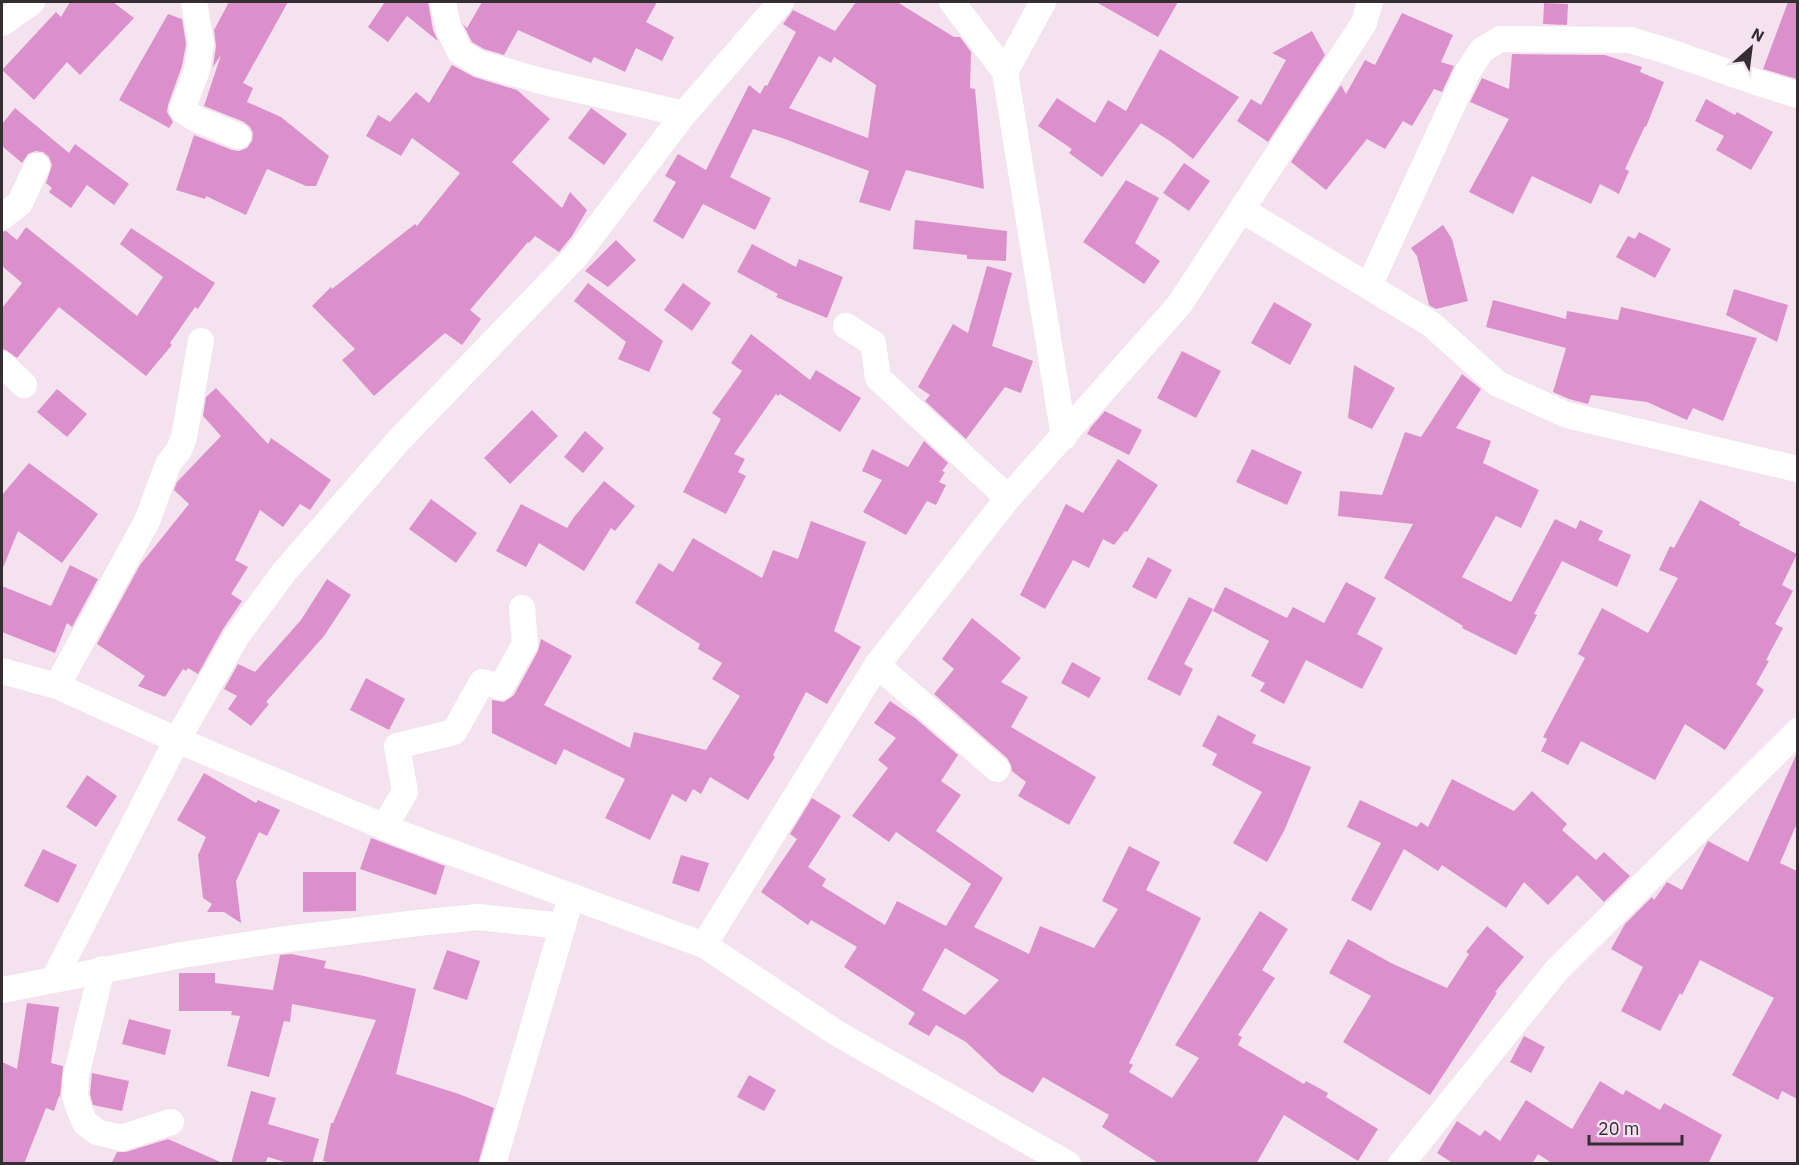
<svg xmlns="http://www.w3.org/2000/svg" width="1799" height="1165" viewBox="0 0 1799 1165" font-family="'IBM Plex Sans',sans-serif">
<style>
.building{fill:#db90cc;fill-rule:evenodd}
.lines{fill:none;stroke-linecap:round;stroke-linejoin:round}
.minor{stroke:#fff;stroke-width:26}
</style>
<rect width="100%" height="100%" fill="#f4e3ef"/>
<g class="building">
<path d="M70,2H113L134,18L80,75L67,62L34,100L2,70L56,12L61,17Z"/>
<path d="M229,2H288L243,83L253,88L247,102L281,117L329,156L316,186H306L267,169L246,215L206,196L205,199L176,190L194,135L232,150L239,151L247,148L252,141L253,133L250,127L244,122L204,106L221,55L213,67L216,46L214,30Z"/>
<path d="M385,2H428L433,30L438,41L407,16L388,42L368,27Z"/>
<path d="M482,2H657L646,22L674,37L662,61L636,48L625,72L594,57L591,63L518,30L504,55L484,49L472,42L463,24L467,28Z"/>
<path d="M856,2H897L954,37H960L971,52L970,88L975,89L984,189L906,170L890,211L859,202L869,171L782,138L753,129L730,177L771,198L755,230L703,204L683,239L653,221L676,182L665,176L678,154L706,170L749,85L760,94L765,85L767,86L796,32L783,24L793,10L835,31ZM819,56L831,63L834,57L876,85L868,138L789,108Z"/>
<path d="M1096,2H1178L1158,37Z"/>
<path d="M1788,2H1797V79L1763,69Z"/>
<path d="M1544,3L1568,4L1567,25L1543,24Z"/>
<path d="M1402,13L1453,35L1441,62L1454,66L1442,92L1434,89L1412,126L1403,121L1385,149L1367,139L1326,190L1291,162L1341,85L1346,94L1365,60L1375,65Z"/>
<path d="M168,14L182,19L186,44L182,66L168,105L167,112L173,122L169,128L119,100Z"/>
<path d="M1312,31L1325,55L1268,142L1237,121L1251,99L1261,105L1286,60L1272,53Z"/>
<path d="M1160,49L1239,97L1193,159L1170,141L1141,123L1102,177L1069,153L1072,149L1038,126L1057,98L1095,123L1108,100L1126,111Z"/>
<path d="M1512,54L1605,55L1642,67L1640,72L1664,82L1646,127L1645,126L1625,169L1629,171L1619,194L1600,184L1591,204L1532,176L1513,214L1469,192L1509,119L1470,102L1482,78L1509,89Z"/>
<path d="M452,65L474,77L517,90L550,119L512,162L562,208L570,192L587,210L572,236L559,252L535,236L529,243L528,242L470,310L481,319L462,345L445,333L374,396L342,360L355,349L312,306L331,287L332,289L415,224L417,226L460,173L412,138L401,156L366,136L378,115L390,122L416,92L429,103Z"/>
<path d="M1706,99L1735,115L1737,112L1773,132L1751,170L1716,150L1724,136L1695,121Z"/>
<path d="M15,108L69,153L75,144L129,184L114,205L87,185L71,208L49,192L52,188L46,183L52,165L49,157L43,152L35,151L28,154L22,163L2,146V124Z"/>
<path d="M591,108L627,134L604,165L568,138Z"/>
<path d="M1184,163L1210,181L1189,211L1163,193Z"/>
<path d="M1126,180L1159,198L1135,243L1160,261L1144,284L1083,242Z"/>
<path d="M915,220L1007,231L1006,261L967,259V255L913,249Z"/>
<path d="M1443,225L1452,239L1468,301L1436,309L1429,305L1417,256L1411,248Z"/>
<path d="M26,227L137,316L163,277L120,244L131,228L215,283L198,309L195,307L170,343L172,345L146,376L59,307L17,358L6,350L2,349V308L22,283L2,266V232L6,231L17,240Z"/>
<path d="M1639,232L1671,249L1655,278L1616,257L1628,236L1635,239Z"/>
<path d="M616,240L636,260L608,287L585,271Z"/>
<path d="M752,244L796,267L799,259L843,277L827,318L776,297L778,294L737,272Z"/>
<path d="M987,266L1012,273L992,346L1033,361L1021,393L1005,387L966,439L925,401L930,395L918,387L953,324L968,333Z"/>
<path d="M588,283L663,341L649,372L618,359L626,342L574,301Z"/>
<path d="M683,283L711,303L692,331L664,310Z"/>
<path d="M1734,289L1788,305L1777,342L1726,315Z"/>
<path d="M1493,300L1566,319L1567,311L1618,320L1621,307L1757,338L1723,421L1693,408L1687,420L1647,402L1591,395L1588,404L1569,399L1553,392L1566,348L1486,327Z"/>
<path d="M1274,302L1312,324L1290,365L1251,343Z"/>
<path d="M751,334L810,380L816,370L861,398L840,432L780,394L778,396L776,394L734,454L745,459L738,472L746,476L726,514L683,492L721,419L712,413L742,371L731,363Z"/>
<path d="M1182,351L1221,371L1196,418L1157,398Z"/>
<path d="M1354,365L1395,388L1372,429L1348,418Z"/>
<path d="M1462,374L1481,389L1456,428L1491,441L1483,463L1539,490L1521,528L1496,516L1462,577L1511,602L1555,519L1576,529L1580,520L1603,531L1598,540L1631,555L1617,587L1562,561L1534,614L1537,615L1516,655L1462,628L1463,626L1384,578L1413,524L1338,516L1340,491L1382,495L1405,432L1421,437Z"/>
<path d="M216,388L268,444L271,438L331,480L310,510L300,504L283,527L260,510L235,560L248,567L231,594L242,601L223,629L198,674L188,668L186,671L183,669L165,697L138,686L145,676L97,644L140,565L189,504L174,490L177,482L221,436L203,416L206,397Z"/>
<path d="M57,389L87,414L67,437L37,412Z"/>
<path d="M532,410L558,436L510,484L484,458Z"/>
<path d="M1105,411L1142,430L1129,455L1087,434L1091,427Z"/>
<path d="M585,431L604,448L583,473L564,457Z"/>
<path d="M924,441L948,463L942,471L945,472L939,482L946,485L936,505L927,501L906,535L863,512L882,480L862,471L872,449L908,467Z"/>
<path d="M1252,449L1302,472L1287,505L1236,482Z"/>
<path d="M1118,459L1158,485L1127,532L1125,531L1114,545L1103,539L1089,568L1073,560L1045,609L1020,595L1066,504L1083,513Z"/>
<path d="M29,463L98,514L62,563L18,531L2,570V495Z"/>
<path d="M604,481L635,506L615,531L611,528L584,571L539,543L526,567L496,551L521,504L567,528L574,517Z"/>
<path d="M431,499L477,533L456,563L409,529Z"/>
<path d="M1700,500L1740,522L1739,525L1797,554L1782,585L1793,591L1775,624L1783,628L1766,660L1769,661L1756,684L1764,690L1725,750L1685,724L1655,780L1581,741L1568,765L1541,751L1547,739L1543,737L1585,658L1578,654L1602,608L1648,633L1678,578L1659,570L1670,546L1674,548Z"/>
<path d="M811,521L866,542L834,631L861,647L827,704L806,692L773,755L775,757L748,800L710,777L701,794L693,789L686,802L672,794L650,840L605,818L625,779L564,749L556,765L492,733V700L504,702L514,695L538,651L541,639L572,656L544,705L630,748L634,732L706,750L740,696L712,679L722,663L698,649L700,644L635,603L659,563L673,572L693,538L762,578L773,550L798,559Z"/>
<path d="M1148,557L1172,570L1156,599L1132,587Z"/>
<path d="M70,565L98,579L72,627L67,623L55,653L2,632V586L51,606Z"/>
<path d="M327,579L351,595L324,636L266,702L269,704L251,726L228,709L237,696L224,689L238,664L255,672L301,620Z"/>
<path d="M1346,582L1376,598L1357,634L1383,648L1362,689L1306,660L1284,704L1260,691L1265,683L1251,676L1269,641L1213,611L1225,587L1287,618L1293,607L1324,623Z"/>
<path d="M1189,597L1213,609L1184,664L1193,669L1180,696L1147,679Z"/>
<path d="M972,618L1021,658L1001,682L1028,697L1011,727L1096,777L1069,825L1018,796L1026,782L1012,771L1011,765L1007,758L934,694L954,669L942,659Z"/>
<path d="M1072,662L1101,678L1089,698L1061,683Z"/>
<path d="M366,678L405,699L389,730L350,710Z"/>
<path d="M890,701L915,718L958,755L941,781L961,795L936,831L1003,878L974,927L1029,954L1040,926L1094,948L1118,909L1102,901L1129,846L1160,862L1146,890L1201,918L1129,1063L1133,1065L1129,1072L1172,1098L1199,1058L1175,1045L1260,911L1288,929L1262,970L1275,978L1238,1035L1242,1037L1238,1045L1304,1084L1306,1081L1328,1093L1326,1097L1378,1129L1358,1161L1284,1115L1256,1164H1160L1102,1127L1109,1115L1043,1077L1033,1093L1000,1074L966,1042L936,1025L929,1036L908,1024L915,1013L844,967L857,947L811,920L808,925L761,892L797,839L790,834L812,798L841,816L808,867L826,879L822,886L885,925L897,901L946,926L971,884L896,832L889,842L852,816L888,768L878,760L896,738L874,723ZM945,948L999,980L965,1015L922,990Z"/>
<path d="M1218,715L1256,735L1252,743L1311,767L1284,831L1267,862L1233,843L1262,792L1212,765L1217,754L1202,746Z"/>
<path d="M1797,753V823L1780,863L1797,871V1099L1782,1091L1778,1100L1732,1075L1774,998L1700,960L1682,995L1680,993L1660,1031L1621,1011L1643,967L1611,949L1625,924L1652,897L1654,900L1667,882L1682,890L1708,841L1748,862Z"/>
<path d="M204,773L256,803L258,800L280,810L267,836L259,832L236,881L241,923L224,912H207L212,904L203,898L198,855L206,837L177,820Z"/>
<path d="M87,775L117,796L96,827L66,807Z"/>
<path d="M1452,779L1514,811L1532,791L1567,824L1562,830L1596,860L1604,852L1630,876L1604,902L1577,875L1548,905L1524,882L1506,908L1442,865L1438,871L1404,849L1371,911L1351,900L1381,843L1347,827L1360,800L1417,827L1421,822L1428,827Z"/>
<path d="M371,838L445,866L436,895L360,869Z"/>
<path d="M43,849L77,865L58,903L24,886Z"/>
<path d="M681,855L709,863L699,892L672,883Z"/>
<path d="M303,872H356V911L303,912Z"/>
<path d="M1487,926L1524,957L1495,992L1497,993L1430,1095L1343,1042L1371,996L1329,973L1348,939L1391,963L1447,988L1469,954L1466,952Z"/>
<path d="M447,950L480,961L467,1000L433,989Z"/>
<path d="M291,954L326,961L324,968L364,976L416,989L396,1074L459,1094L494,1108L478,1164H336L323,1161L331,1123H333L376,1020L292,1004L290,1022L284,1021L269,1077L227,1066L240,1016L231,1015L232,1011H179V973H215V983L273,990L280,955Z"/>
<path d="M27,1003L59,1007L51,1063L63,1066L60,1097L59,1096L54,1111L46,1108L24,1164H2V1062L17,1069Z"/>
<path d="M129,1019L171,1030L165,1055L122,1044Z"/>
<path d="M1524,1036L1545,1047L1531,1073L1510,1062Z"/>
<path d="M92,1073L129,1081L122,1111L93,1105L90,1094Z"/>
<path d="M749,1075L776,1090L764,1111L737,1097Z"/>
<path d="M1600,1081L1623,1095L1626,1090L1660,1110L1664,1103L1722,1135L1708,1164H1553L1538,1154L1532,1164H1454L1437,1153L1457,1121L1480,1136L1485,1130L1500,1141L1526,1100L1572,1129Z"/>
<path d="M251,1091L276,1098L268,1124L319,1139L312,1164H291L268,1157L265,1164H231Z"/>
<path d="M168,1139L225,1164H111L117,1152H126Z"/>
</g>
<g class="lines">
<g class="minor">
<path d="M194,2L201,44L197,70L182,110L196,119L238,136"/>
<path d="M443,2L448,27L460,52L478,63L541,81L684,114"/>
<path d="M952,2L1005,72L1064,437"/>
<path d="M2,23L32,2"/>
<path d="M1005,72L1043,2"/>
<path d="M1242,210L1431,324L1498,384L1567,415L1798,469"/>
<path d="M2,217L20,203L37,166"/>
<path d="M1369,286L1468,71L1482,50L1500,39L1630,40L1667,51L1756,82L1798,95"/>
<path d="M846,326L873,343L878,378L1008,498"/>
<path d="M2,364L24,385"/>
<path d="M877,665L997,769"/>
<path d="M2,671L57,686L177,740L404,835L704,945L838,1034L1068,1164"/>
<path d="M57,686L147,521L168,464L179,450L184,437L201,341"/>
<path d="M384,827L405,792L397,746L454,732L482,682L501,687L525,644L522,608"/>
<path d="M704,945L877,665L1008,498L1179,305L1364,23L1370,2"/>
<path d="M102,969L76,1076L75,1096L79,1109L85,1123L97,1132L121,1138L171,1122"/>
<path d="M54,979L177,740L236,637L285,571L400,439L576,256L684,114L781,2"/>
<path d="M2,990L182,955L272,941L417,923L478,917L563,926"/>
<path d="M493,1164L567,911"/>
<path d="M1401,1164L1556,971L1798,731"/>
</g>
</g>
<rect width="1799" height="1165" fill="none" stroke="#342e33" stroke-width="6"/>
<g transform="translate(1751 48) rotate(28)" stroke="#f4e3ef" stroke-width="4.5" paint-order="stroke">
<path d="M0-4.5L10 22L0 15L-10 22Z" fill="#342e33"/>
<text y="-9" font-size="16" font-weight="bold" text-anchor="middle" fill="#342e33">N</text>
</g>
<path d="M1589 1135v9h93v-9" fill="none" stroke="#342e33" stroke-width="3"/>
<text x="1598" y="1135" font-size="18" fill="#342e33" stroke="#f4e3ef" stroke-width="4.5" paint-order="stroke">20 m</text>
</svg>
